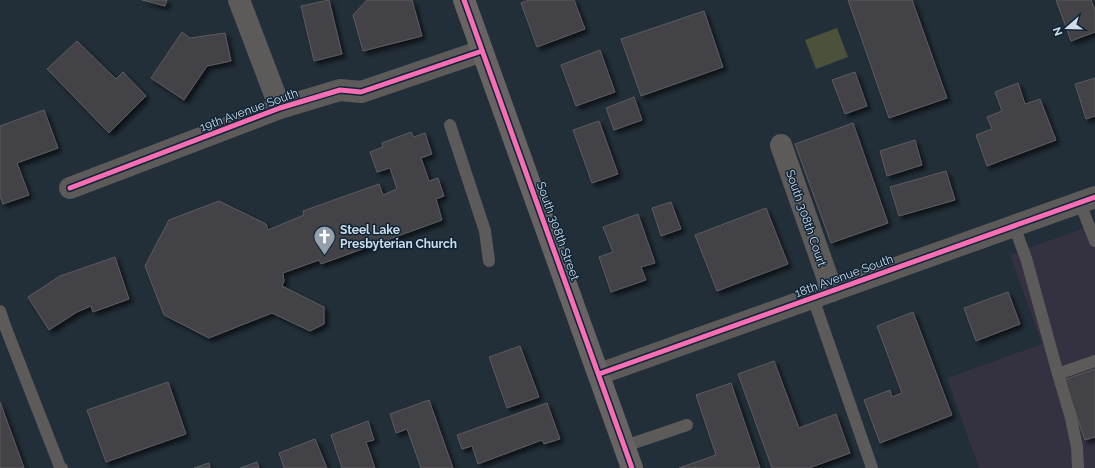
<svg xmlns="http://www.w3.org/2000/svg" width="1095" height="468" viewBox="0 0 1095 468" font-family="Raleway,sans-serif">
<style>
.commercial{fill:#343140}
.green{fill:#4c513c}
.building{fill:#424247;stroke:#5d5c60;filter:url(#shadow)}
.lines{fill:none;stroke-linecap:round;stroke-linejoin:round}
.lane{stroke:#5d5a5a;stroke-width:12}
.street{stroke:#5d5a5a;stroke-width:22}
.secondary{stroke:#686463;stroke-width:22}
.cycleway-casing{stroke:#0f2537;stroke-width:8}
.cycleway{stroke:#f96db3;stroke-width:5}
.labels{text-anchor:middle;dominant-baseline:central;stroke-width:3;stroke-linejoin:round;paint-order:stroke}
.street-label{font-size:12px;fill:#d0dde9;stroke:#0f2537}
.poi-label{font-size:12px;font-weight:bold;fill:#d0dde9;stroke:#0f2537;text-anchor:start}
</style>
<defs>
<filter id="shadow"><feDropShadow dx="3.5" dy="3.5" stdDeviation="2" flood-color="#0009"/></filter>
</defs>
<rect width="100%" height="100%" fill="#222e38"/>
<path class="commercial" d="M1095,224V468H979L947,378L1042,344L1010,255Z"/>
<path class="green" d="M837,28L848,57L816,69L805,40Z"/>
<g class="building">
<path d="M142,0H167L165,6Z"/>
<path d="M329,0L342,54L314,61L301,6Z"/>
<path d="M367,0H412L422,36L363,51L353,15Z"/>
<path d="M529,0H574L585,29L537,47L521,3Z"/>
<path d="M848,0H912L947,98L889,118Z"/>
<path d="M1056,0H1091L1095,10V32L1071,41Z"/>
<path d="M704,11L723,67L641,96L621,39Z"/>
<path d="M182,32L190,38L225,33L231,61L207,66L184,100L151,78Z"/>
<path d="M77,41L116,79L123,72L146,96L109,133L47,69Z"/>
<path d="M600,50L615,92L576,106L561,65Z"/>
<path d="M855,72L867,106L845,114L832,80Z"/>
<path d="M1095,78V116L1086,119L1075,84Z"/>
<path d="M1018,83L1025,104L1040,99L1056,140L987,166L976,135L992,129L987,117L1002,111L995,92Z"/>
<path d="M634,97L642,120L614,130L606,108Z"/>
<path d="M44,110L58,148L17,163L29,195L3,204L0,196V126Z"/>
<path d="M599,121L618,174L592,183L573,130Z"/>
<path d="M853,123L888,223L831,243L795,144Z"/>
<path d="M411,132L414,137L425,133L432,154L421,158L429,181L438,178L444,196L436,199L442,220L321,264L319,260L283,273L284,281L282,286L324,307V324L310,331L272,313L209,338L164,315L145,266L169,220L219,201L266,224L268,230L304,215L303,211L379,184L383,195L397,189L390,168L377,172L370,152L383,147L382,143Z"/>
<path d="M915,140L922,165L887,176L880,151Z"/>
<path d="M946,171L955,200L899,216L890,187Z"/>
<path d="M671,202L681,229L661,236L652,208Z"/>
<path d="M766,208L788,264L717,291L695,235Z"/>
<path d="M638,214L655,263L641,267L646,280L611,292L599,257L613,252L603,227Z"/>
<path d="M115,257L129,299L93,312L91,306L77,312L49,330L28,297L60,276Z"/>
<path d="M1008,292L1020,324L976,341L964,308Z"/>
<path d="M913,312L952,415L880,443L864,400L890,390L892,397L902,393L877,326Z"/>
<path d="M520,346L539,397L507,408L489,357Z"/>
<path d="M774,361L799,428L836,414L850,453L809,468H772L738,374Z"/>
<path d="M1095,369V437L1085,440L1064,380Z"/>
<path d="M168,382L186,434L106,462L87,410Z"/>
<path d="M731,383L760,468H679L716,455L696,395Z"/>
<path d="M429,400L453,468H421L407,429L396,433L390,414Z"/>
<path d="M0,402L24,468H0Z"/>
<path d="M547,403L560,439L544,444L542,440L478,464L472,446L462,449L457,435Z"/>
<path d="M368,421L374,440L366,442L375,468H342L331,435Z"/>
<path d="M315,439L327,468H284L279,453Z"/>
<path d="M257,462L259,468H240Z"/>
<path d="M209,463L210,468H194Z"/>
</g>
<g class="lines">
<g class="lane">
<path d="M450,125L485,231L489,261"/>
<path d="M1080,203L1095,241"/>
<path d="M1014,226L1026,258L1058,374L1071,418L1077,447L1078,468"/>
<path d="M813,298L872,468"/>
<path d="M0,311L5,326L60,467L62,468"/>
<path d="M1058,374L1095,361"/>
<path d="M625,446L687,425"/>
</g>
<g class="street">
<path d="M239,0L280,108"/>
<path d="M781,145L832,291"/>
<path d="M70,188L280,108L340,90L361,92L482,51"/>
<path d="M599,374L1095,197"/>
</g>
<path class="secondary" d="M464,0L632,468"/>
<defs>
<g id="cycleway">
<path d="M464,0L632,468"/>
<path d="M70,188L280,108L340,90L361,92L482,51"/>
<path d="M599,374L1095,197"/>
</g>
</defs>
<use href="#cycleway" class="cycleway-casing"/>
<use href="#cycleway" class="cycleway"/>
</g>
<defs>
<symbol id="church-pin" viewBox="-11 -11 22 30"><path d="M0 17L-7.5 6A9.5 9.5 0 1 1 7.5 6Z" fill="#93a0ab" stroke="#0f2537"/><path d="M-1.2-6h2.4v3.5h3.3v2.4h-3.3V6h-2.4V-.1h-3.3v-2.4h3.3Z" fill="#fff"/></symbol>
</defs>
<g fill-rule="evenodd">
<use href="#church-pin" x="312" y="224" width="25" height="34"/>
</g>
<g class="labels">
<g class="street-label">
<text transform="translate(249 110) rotate(-20)">19th Avenue South</text>
<text transform="translate(806 218) rotate(71)">South 308th Court</text>
<text transform="translate(558 231) rotate(70)">South 308th Street</text>
<text transform="translate(844 276) rotate(-20)">18th Avenue South</text>
</g>
<g class="poi-label">
<text x="340" y="230">Steel Lake<tspan x="340" dy="14">Presbyterian Church</tspan></text>
</g>
</g>
<g transform="translate(1067 28) rotate(250)" stroke="#0f2537" stroke-width="3" paint-order="stroke">
<path d="M0-3L7 15L0 10L-7 15Z" fill="#d0dde9"/>
<text y="-6" font-size="11" font-weight="bold" text-anchor="middle" fill="#d0dde9">N</text>
</g>
</svg>
